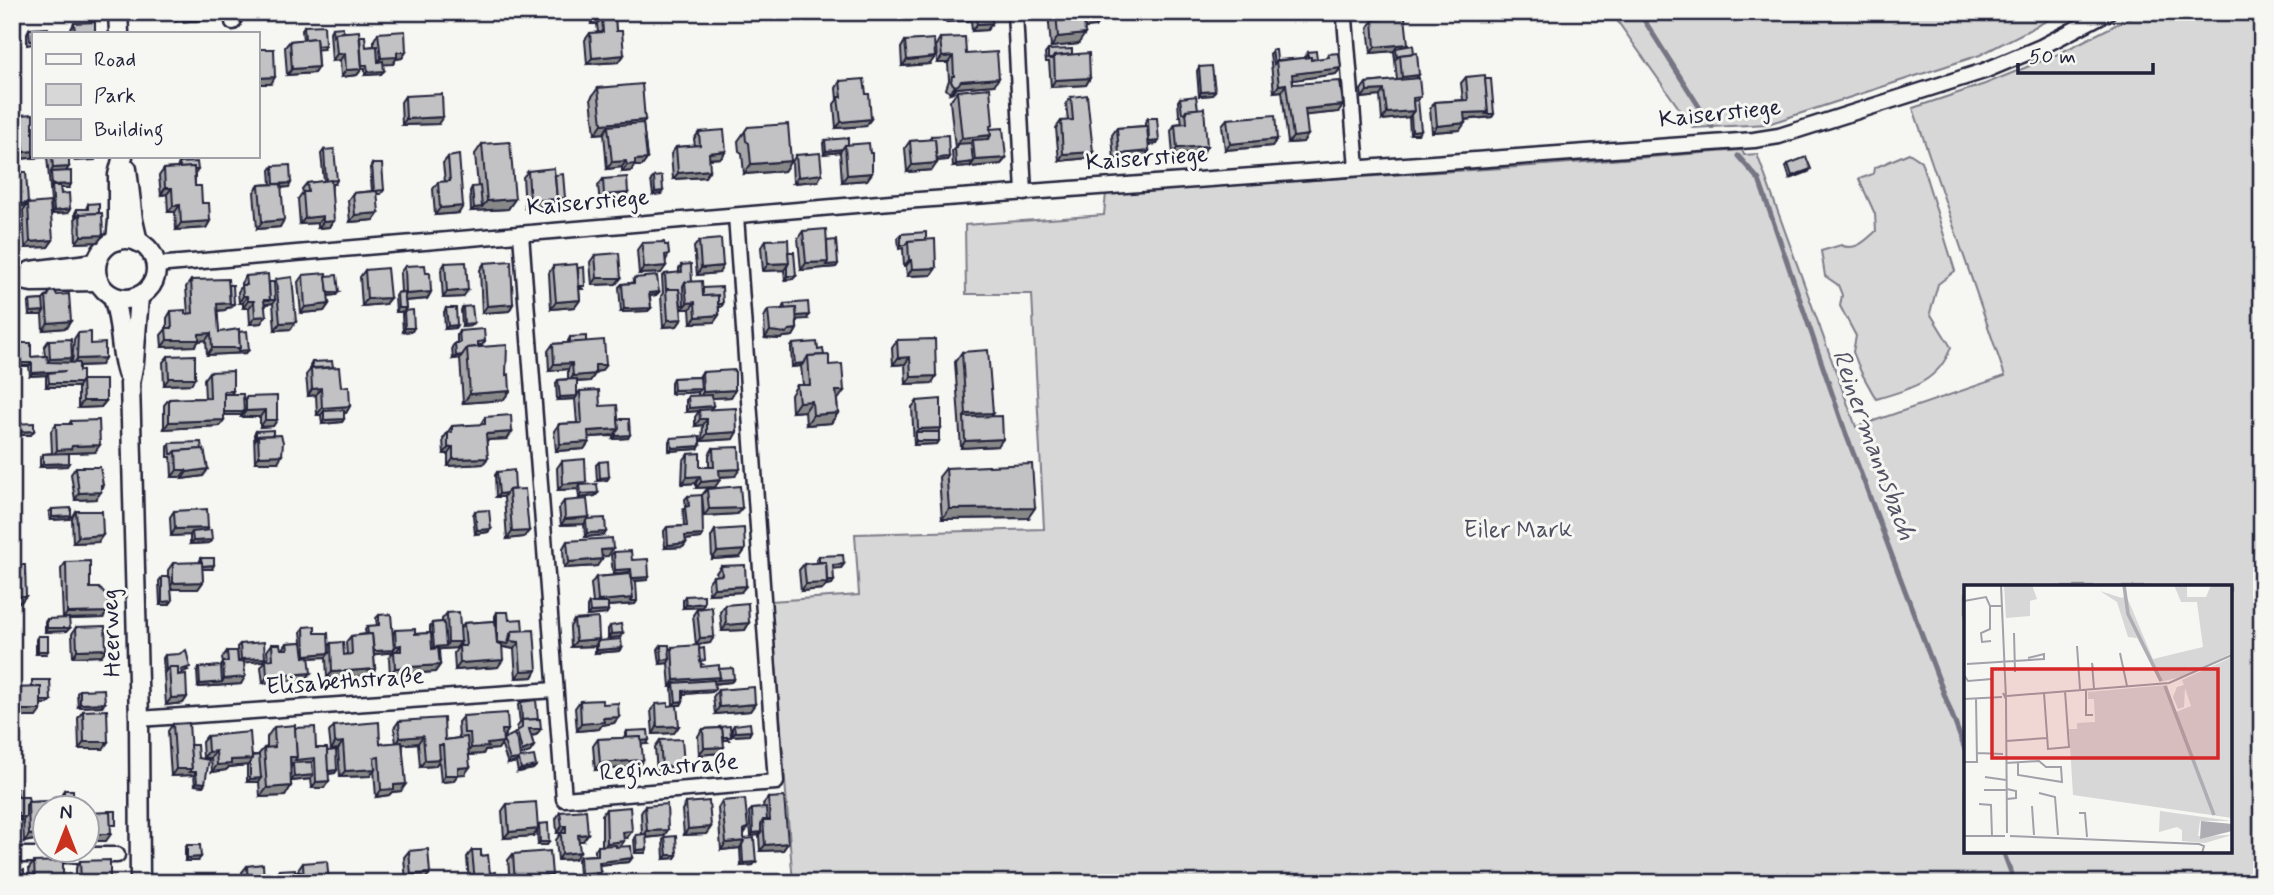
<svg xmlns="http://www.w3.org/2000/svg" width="2274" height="895" viewBox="0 0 2274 895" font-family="Mynerve,sans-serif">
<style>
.green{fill:#d7d7d7;stroke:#7c7c89;stroke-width:2;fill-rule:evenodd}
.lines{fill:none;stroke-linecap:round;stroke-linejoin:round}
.stream{stroke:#757583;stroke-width:5}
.minor-casing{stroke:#22223b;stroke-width:19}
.tertiary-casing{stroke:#22223b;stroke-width:23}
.minor{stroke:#f6f6f2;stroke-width:14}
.tertiary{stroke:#f6f6f2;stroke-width:18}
.wall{fill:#a7a7a9;stroke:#22223b;stroke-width:2}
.shaded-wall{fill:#888889;stroke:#22223b;stroke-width:2}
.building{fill:#c2c2c4;stroke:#22223b;stroke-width:2}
.labels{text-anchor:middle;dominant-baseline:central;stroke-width:6;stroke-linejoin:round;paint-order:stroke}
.street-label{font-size:24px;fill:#22223b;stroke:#f6f6f2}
.park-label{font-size:24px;fill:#4f4f62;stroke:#f6f6f2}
.water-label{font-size:26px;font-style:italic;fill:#535365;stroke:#f6f6f2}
.inset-river{fill:none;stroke:#adadb3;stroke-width:3.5}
.inset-road{fill:none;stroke:#a1a1a9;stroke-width:2}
.view{fill:#d62828;fill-opacity:0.15;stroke:#d62828;stroke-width:3.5}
.inset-edge{fill:none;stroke:#22223b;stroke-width:3.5}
</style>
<rect width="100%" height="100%" fill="#f6f6f2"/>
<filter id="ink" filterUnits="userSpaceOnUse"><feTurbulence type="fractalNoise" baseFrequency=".0143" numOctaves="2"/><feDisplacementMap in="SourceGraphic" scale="14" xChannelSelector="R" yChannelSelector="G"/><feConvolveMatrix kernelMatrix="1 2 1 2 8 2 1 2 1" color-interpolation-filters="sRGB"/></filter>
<g filter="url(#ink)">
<g class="green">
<path d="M1611,12H2064L1980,55L1768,124L1693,128Z"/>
<path d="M2141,12H2262V883H793L771,601L859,595L855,534L1044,529L1032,294H966L965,225L1104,215L1106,193L1519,167L1742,150L1744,155L1757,154L1856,427L2005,376L1913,108L1985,84L2054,56ZM1966,587H2230V851H1966Z"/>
<path d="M1909,153L1921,161L1955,271L1938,284L1930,313L1951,347C1939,382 1908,390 1876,399L1861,372L1853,352L1856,336L1840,306L1842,295L1838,285L1825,276L1821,251L1841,245C1855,252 1866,240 1876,231L1875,214L1859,179L1873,174L1874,168Z"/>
</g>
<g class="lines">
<g class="stream">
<path d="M1639,12L1712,127"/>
<path d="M1738,156L1759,180L1846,434L1966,752"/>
<path d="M2003,851L2015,883"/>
</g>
<defs>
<g id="minor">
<path d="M233,12V22"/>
<path d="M1015,12L1024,193"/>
<path d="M1342,12L1345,19L1357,168"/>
<path d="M521,234L564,799L776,782L736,216"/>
<path d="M156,265L891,202L1754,140L1779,136L1984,71L2041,47L2108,12"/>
<path d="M139,719L555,690"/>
<path d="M12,855H117"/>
</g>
<g id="tertiary">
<path d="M118,12L119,33"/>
<path d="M127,169L133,220L138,242"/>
<circle cx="126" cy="269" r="30"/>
<path d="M116,241L118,221V175L123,156"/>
<path d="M31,271L96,263"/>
<path d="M12,278L32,282L98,281"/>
<path d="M139,296L134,362L130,383L139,719L140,883"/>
<path d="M113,297C122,322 119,348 127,373"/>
</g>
</defs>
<use href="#minor" class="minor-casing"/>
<use href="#tertiary" class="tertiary-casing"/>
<use href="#minor" class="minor"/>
<use href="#tertiary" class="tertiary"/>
</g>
<g class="wall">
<path d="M175,12H209L204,20L175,22Z"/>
<path d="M590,12H619L615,21L616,31L624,55L619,62L587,64L585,40L590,33H598L597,24H591Z"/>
<path d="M946,12H992V23L987,30L972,31L971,20L947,22Z"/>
<path d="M1048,12H1101L1095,27L1085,28L1078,44L1051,47Z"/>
<path d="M1373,20L1408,44L1406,46L1416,79L1418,101V134H1410L1409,117L1382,120L1380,96L1362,98L1361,90L1366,83L1397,80L1394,51L1371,53L1368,27Z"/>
<path d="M74,23L95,33H69Z"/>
<path d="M304,26L323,49H317L318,67L314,73L287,75L285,47L290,41L303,40L302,30Z"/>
<path d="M332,28L360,36L366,47L374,46V40L378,33L406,52L402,58L396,59L393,64H383L381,74L365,75V68H362L357,75L341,77L340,60L332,61L330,32Z"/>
<path d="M29,29L33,44L27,45V33Z"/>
<path d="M940,38L966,54L994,85L956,88L953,92L950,93L946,89L949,80L948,63H937L936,45Z"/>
<path d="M905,41L930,64L902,66L901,48Z"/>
<path d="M1048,50L1072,54L1090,78L1086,85L1051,87L1049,62H1046L1045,54Z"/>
<path d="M1272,50L1277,60L1306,58L1305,56L1308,52L1317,59L1326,58L1328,54L1336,74L1292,80L1293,84L1338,112L1306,115L1303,142L1288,143L1282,91L1274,92L1270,54Z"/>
<path d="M1199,67L1212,95L1199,96L1197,71Z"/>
<path d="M1466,77L1485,79L1494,114L1492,117L1465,120L1460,130L1432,132L1430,109L1435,102L1463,100L1461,83Z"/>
<path d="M840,81L866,126L836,128L834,104L837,100L836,88Z"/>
<path d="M598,88L645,120L643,123L647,159L642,166H634L631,171L622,172V167L607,169L604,133L595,134L591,98Z"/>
<path d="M957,91L991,129L1006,158L1001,164L970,167V166L953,167L952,151L955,148L950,101Z"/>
<path d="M405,96L438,124L402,125L401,102Z"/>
<path d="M1071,97L1093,152L1088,158L1059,161L1056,128L1061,121H1068L1066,104Z"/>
<path d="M1180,98L1203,153L1173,155L1171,131L1175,124L1182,123L1181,116H1179L1178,101Z"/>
<path d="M21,115L33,156H69L67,171L71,184L69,188H60L61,194L68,213L52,214L50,190L51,188H50L47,157L19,159L16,121Z"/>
<path d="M1148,118L1157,144L1149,145V151L1144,158L1114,160L1112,135L1117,128L1145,126V122Z"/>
<path d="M1227,119L1277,139L1272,146L1225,150L1222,125Z"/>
<path d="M748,127L791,161L784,171L744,174L742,153L739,151L738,141Z"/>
<path d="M699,132L726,151L721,158L709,159L705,177L673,179L671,154L676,147L695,146L694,139Z"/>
<path d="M931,136L949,157L947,160L936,161L932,170L907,172L905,148L910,141L929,140Z"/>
<path d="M825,140L848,145L872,173L867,180L842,182L840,152L824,154L823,143Z"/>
<path d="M482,144L515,199L508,209L471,211L470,191L472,187H478L475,154Z"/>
<path d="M324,150L337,180L335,184H332L329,227L318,228V223L300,224L298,199L303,192L302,189L307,183L324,181L321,154Z"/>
<path d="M796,155L818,181L793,183L792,162Z"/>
<path d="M448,157L459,213L435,215L433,189L438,182H445L443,163Z"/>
<path d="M179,163L198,170L195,174V186L210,221L206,228L176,230L175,212H168L167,194L161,195L159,176L164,169L177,168Z"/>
<path d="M372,164L384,190L381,194H377L374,220L350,222L348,200L353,193L372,191L370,168Z"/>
<path d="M1788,164L1808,172L1790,179L1786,167Z"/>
<path d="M273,166L289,187L281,188L280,227L257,229L254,192L259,185L271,184L270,170Z"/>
<path d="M528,171L555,175L562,202H554L552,205L525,208L523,177Z"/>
<path d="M15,172L25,206L15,207L13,176Z"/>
<path d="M654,177L661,194L653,195L651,180Z"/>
<path d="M603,179L628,193L623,199L600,202L598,186Z"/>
<path d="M28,204L53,240L48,247L25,248L23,210Z"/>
<path d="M88,204L103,235L98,242L76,243L75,213L77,209H86Z"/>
<path d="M803,231L827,241L838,264L836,267L801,270L798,238Z"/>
<path d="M901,234L926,240L936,268L931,275L907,276L906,266H904L903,248L899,249L898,237Z"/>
<path d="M766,240L788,252L793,279L785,280L784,270L763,271L761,247Z"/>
<path d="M699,241L719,273L697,275L694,247Z"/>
<path d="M642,243L665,245L669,254L666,260L661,273L639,274L637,250Z"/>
<path d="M595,255L621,278L616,284L592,285L590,262Z"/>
<path d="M445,263L463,297L443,298L441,270Z"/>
<path d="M484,263L513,304L509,311L482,313L480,270Z"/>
<path d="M681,265L692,282L703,288L723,304L721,307H719V315L714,322L691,323L690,309H682V308H681L682,319L677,326L663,327L661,296L663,293L662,277L665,274L679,273V268Z"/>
<path d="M405,266L426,273L431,292L427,299L405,301L406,308L403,312H396L395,296L397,293L401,292L400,273Z"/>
<path d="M553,266L583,289H579L580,300L575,307L551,309L549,273Z"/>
<path d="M365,270L385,304L362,306L360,277Z"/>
<path d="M303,275L326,276L336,295L328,296L329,304L324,311L301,313L298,282Z"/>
<path d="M246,276L269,282H274L276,279L291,329L275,330L273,303L267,304L265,307L261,323L250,324L249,308H243V303H239L238,292L241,287V283Z"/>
<path d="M634,278L659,292L656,295L650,296L651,308L648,311L621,312L619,287L622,284L632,283Z"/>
<path d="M191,280L229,285L234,304L232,307L227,308L225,310L217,311L219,332H239L246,353L207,355L206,340L199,341L195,346L162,347L161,335L167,328V318L171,311L188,314L186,287Z"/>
<path d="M50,292L66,328L43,330L42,315H29L28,304L30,301L43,300Z"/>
<path d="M784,304L807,319H797V329L793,336L784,337L781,339L765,338L764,317L768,310L782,309Z"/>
<path d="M463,307L474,323L471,326L462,327L461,310Z"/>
<path d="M446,308L457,325L455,328L445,329L444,312Z"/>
<path d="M404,311L412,331L403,332L402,314Z"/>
<path d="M459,331L485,341L482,345H478V347L506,375L510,391L503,400L463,403L460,358L453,359L452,347L455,343H457V335Z"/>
<path d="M78,333L91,344L101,365L79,366V371L82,380L106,401L101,407L78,408V387H46V377L47,375L30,376L29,366H17V362L14,367H12V341L16,356H17V347L19,343L31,357L45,356L44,347L49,340L72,358L69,362L72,363L74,339Z"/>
<path d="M570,337L586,342L601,371L595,372V374L590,381L577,382V395L580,391L618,419L628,438L613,439V436L589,437V442L584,449L556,451L554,431L559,424L577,423L575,399L557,400L556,383L558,380L568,379V369L549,371L548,351L553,344L568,343V341Z"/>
<path d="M897,340L932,383L906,384L905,364L893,365L892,347Z"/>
<path d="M793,344L818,350L824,355L829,365L837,401L838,413L831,423L806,425L805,411L792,412L791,395L797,385H803L801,366L792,367L791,347Z"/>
<path d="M962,352L993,413L990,416L998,446L961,448L955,362Z"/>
<path d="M168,356L191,384L164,385L163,362Z"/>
<path d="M312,362L333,367L350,406L346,413H344V419L342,422L322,424L321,415H317L316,395L308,396L306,375L310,370V366Z"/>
<path d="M209,372L233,391L231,394L243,401L246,397L277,420L273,426L260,427V417H241V415H224L220,426L164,429V405L169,399L205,398L204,379Z"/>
<path d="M702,372L735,390L731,397L712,398L710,409L733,439L702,441L703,425L695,426V417L699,411L686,412V400L688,396H698V392L671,394V382L673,378L699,377Z"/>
<path d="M917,401L941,428L939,432V441L937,444L914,445L912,407Z"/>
<path d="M485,417L507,439L487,440L483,464L448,466V454H444L443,439L452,426L480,425Z"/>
<path d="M71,421L95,452L69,453L67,466L40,467V457L43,454L52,453L51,431L56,424H69Z"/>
<path d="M256,431L278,462H255L254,434Z"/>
<path d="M671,438L700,446L698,449L669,451V441Z"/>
<path d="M170,443L202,449L208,469L203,476L182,479L181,477H172L171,457H168V447Z"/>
<path d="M713,448L735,476L720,477L715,487L696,488V483L682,484L683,461L688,454L700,467H709V455Z"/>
<path d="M562,461L586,482L584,485L598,493L595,496L579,498L578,489L558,490L557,468Z"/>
<path d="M599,462L609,477L607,480L597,481L596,465Z"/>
<path d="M76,467L103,485L96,499L75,500L71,474Z"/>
<path d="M946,468L1028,518L942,519L939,477Z"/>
<path d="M497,472L515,489L524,537L507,539L504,497H496L495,475Z"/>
<path d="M707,489L737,514L704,516L702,495Z"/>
<path d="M688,496L703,535L701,538L685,540L686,543L683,547L665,548L664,531L667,527L684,526L683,510L686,507L685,499Z"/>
<path d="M564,501L589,517L587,519L606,532L604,535L585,537L584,524L561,525L559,508Z"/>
<path d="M52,509L69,519L50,520L49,512Z"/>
<path d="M76,511L98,542L73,543L72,518Z"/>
<path d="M174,511L208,528L206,531L209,543L190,544V535L171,536L170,517Z"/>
<path d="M475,511L491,529L488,532L475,534L473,515Z"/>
<path d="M715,530L745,550L740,557L712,559L711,537Z"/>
<path d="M567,541L608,556H601L597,566L564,568L563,548Z"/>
<path d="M614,552L632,560L649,577L647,580L635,581L637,601L635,604L608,606V611L606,614L587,616V607L589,603H593L591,584L596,577L629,574V572L613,574L611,555Z"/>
<path d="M819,556L844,564L841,568H833L832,584L826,585L823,589L801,591L799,570L804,564L817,563L816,560Z"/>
<path d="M201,558L212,569H202L203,582L198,589H171L172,601L169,605H160L159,581L162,577H168V570L173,563H199Z"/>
<path d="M66,562L90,588L103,618L69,619L67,631L45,632V622L47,619H63L61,569Z"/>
<path d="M721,566L741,592L709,594L708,583L713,576H717L716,573Z"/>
<path d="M685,596L704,603L702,607L683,608V600Z"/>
<path d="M725,605L749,623L745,630L722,631L720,612Z"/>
<path d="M697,609L710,643L696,645L693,615Z"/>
<path d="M497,612L523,631L537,670L533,677L516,678L514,649L502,647L498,667L455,670L454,653L459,646H461L460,642L456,648L439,649L440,665L435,672L390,675L389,658L393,652L374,654L375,669L371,676L327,678L326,657L309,658L306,679L263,683L261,667L266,660H268L267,651L272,644L281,649H283L287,643L302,642L301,631L304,627L315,633L328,647L331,643L344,655H347L346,642L351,636L366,634L365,630L367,626H377L376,618L379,615L393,634L395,630L415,634L430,633V626L432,623L442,622V619L447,613L460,629L464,623L495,621V616Z"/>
<path d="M574,620L598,641L622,648L619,651L595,653V646L571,647L570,627Z"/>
<path d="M610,626L620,637L608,638V629Z"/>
<path d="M76,627L106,649L101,656L73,657L72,634Z"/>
<path d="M38,636L46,654H36V639Z"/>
<path d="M240,644L263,661L244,662L241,684L198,687L197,671L199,668L221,666L223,663L222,658L227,651L238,662L237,647Z"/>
<path d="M661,645L669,651L672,647L702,664H700L701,667L719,669L734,679L731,682L714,684L712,692L683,694V701L681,705H673L672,687H670L668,663L660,664L658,649Z"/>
<path d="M165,655L188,670L181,673L187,697L183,703L166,705L163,658Z"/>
<path d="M80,690L102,706L78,707L77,693Z"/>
<path d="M718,690L755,704L750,711L715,714L713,697Z"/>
<path d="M580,701L603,704L614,723L602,725L599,729L577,731L575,708Z"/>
<path d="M521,702L536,735L531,736L534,746L530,752L519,756L520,758L536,766L533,769L518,772L516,762L508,764L501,744L498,749L485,750L483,754L469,755L465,774H458L453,781L441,782L439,761L435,766L420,767L418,743L403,744L401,791L392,792L389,795L376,797L374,770L370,776L340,777L338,749L331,750L329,732L334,726L380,744L396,743L394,728L399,721L445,740L459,738L458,722L463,716L508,730L504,737H502L503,741L514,734L517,731V727L520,723L518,705Z"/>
<path d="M656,704L668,706L679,726L674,733L653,734L651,710Z"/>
<path d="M83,711L103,749H79L78,718Z"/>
<path d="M173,724L190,745L198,758L205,783L203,786L195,785L194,775L171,776L168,731Z"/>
<path d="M734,725L751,731L749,735L732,736V728Z"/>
<path d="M274,727L295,728L316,748L327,751L337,770L335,773L328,774L324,788H312L311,779L291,781V786L285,796L260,797L259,781L247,782V765L229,767L226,770L212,772L211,758H203L202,742L207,736L252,755H258L264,748L267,747V737Z"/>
<path d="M719,728L729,740H724L720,753L699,755L698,736L703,729Z"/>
<path d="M627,731L647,744H641L638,767L595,770L593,746L598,739L625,738V735Z"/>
<path d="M660,740L684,765L679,772L657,773L655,747Z"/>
<path d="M12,789L18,797L29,802L51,801L54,797L62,796V793L64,790L73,808H46V840L39,839L24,842L23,820H16V816H12Z"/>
<path d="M768,798L788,843L783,850L760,851L759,835L751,836L749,812L752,809L764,808L763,804Z"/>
<path d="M722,801L748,828L744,834V839L753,865L741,866L740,848L721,850L718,808Z"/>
<path d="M686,803L711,827L706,834L684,835L682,810Z"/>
<path d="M507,804L537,826L539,824L549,842L547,845H538L537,830L533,836L504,838L502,811Z"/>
<path d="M645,806L664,836L646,838L645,853H635L634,838L636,835H642L641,813Z"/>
<path d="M606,809L627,838H623L624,841L620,847L632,858L629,862L599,865L600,872L597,875L579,876L578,859L580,856L595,855V850L598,846H602V815Z"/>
<path d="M560,812L583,841H579L575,859L558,860L556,840L561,833H557L556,819Z"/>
<path d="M665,837L677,855L675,858L664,859L663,840Z"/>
<path d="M187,845L198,861H185V848Z"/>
<path d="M472,850L481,856L496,883H469L467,857Z"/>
<path d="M409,851L425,880L406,882L404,857Z"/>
<path d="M513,854L547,882L510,883L508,860Z"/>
<path d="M80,861L110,879L108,883H67L69,878H76V868Z"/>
<path d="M34,862L62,883H30L29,868Z"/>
<path d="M303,863L329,883H275L274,877L279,870L298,872V870Z"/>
<path d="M247,866L264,883H243L242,872Z"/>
</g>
<g class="shaded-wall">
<path d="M1401,12H1423L1399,14Z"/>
<path d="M209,13L204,20L175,22L180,15Z"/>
<path d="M975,13L971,20L947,22L952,15Z"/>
<path d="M595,17H602L597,24H591Z"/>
<path d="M1102,17L1095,27L1077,29L1084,19Z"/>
<path d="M992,23L987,30L972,31L977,24Z"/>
<path d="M1085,34L1078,44L1051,47L1058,37Z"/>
<path d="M1408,44L1403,50L1396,48L1394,51L1371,53L1375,47Z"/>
<path d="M325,45L323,49L312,50L314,46Z"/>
<path d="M397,52H406L402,58L396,59L393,64L376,65L381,58Z"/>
<path d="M345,53L340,60L332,61L337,54Z"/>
<path d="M624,55L619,62L587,64L592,58Z"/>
<path d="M953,56L948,63H937L942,57Z"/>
<path d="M935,57L930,64L902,66L907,60Z"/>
<path d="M318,67L314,73L287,75L292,69Z"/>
<path d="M1341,68L1336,74L1287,81L1292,74Z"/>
<path d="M362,69L357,75L341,77L346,70Z"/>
<path d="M384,71L381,74L365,75L368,72Z"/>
<path d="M1419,75L1414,82L1397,84L1402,77Z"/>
<path d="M275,77L271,84H257V78Z"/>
<path d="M999,78L994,85L956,88L953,92L950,93L955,86L961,81Z"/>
<path d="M1090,78L1086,85L1051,87L1055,80Z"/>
<path d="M1286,84L1282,91L1274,92L1279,85Z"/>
<path d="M1384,90L1380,96L1362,98L1367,91Z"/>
<path d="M1215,91L1212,95L1199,96L1201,92Z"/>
<path d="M1343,105L1338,112L1300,116L1305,109Z"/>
<path d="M1414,111L1409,117L1382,120L1387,113Z"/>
<path d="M1488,112L1494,114L1492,117L1460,120L1464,113Z"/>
<path d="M443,117L438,124L402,125L406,119Z"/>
<path d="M871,119L866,126L836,128L841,122Z"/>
<path d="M645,120L639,130L608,126L604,133L595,134L602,124Z"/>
<path d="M1465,123L1460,130L1432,132L1437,126Z"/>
<path d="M1421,130L1418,134H1410L1412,131Z"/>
<path d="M991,135L984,145L973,140L969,146L957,144L962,138Z"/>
<path d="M1308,135L1303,142L1288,143L1293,137Z"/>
<path d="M1277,139L1272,146L1225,150L1230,144Z"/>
<path d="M1159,141L1157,144L1147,145L1149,142Z"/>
<path d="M1207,146L1203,153L1173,155L1177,148Z"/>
<path d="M842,149L840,152L824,154L826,151Z"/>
<path d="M33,151V156H48L19,159L24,152Z"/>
<path d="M726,151L721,158L704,159L709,153Z"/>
<path d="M1149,151L1144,158L1114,160L1119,154Z"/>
<path d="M1093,152L1088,158L1059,161L1063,154Z"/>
<path d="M78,156H97L95,160L75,161Z"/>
<path d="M949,157L947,160L931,161L934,158Z"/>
<path d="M1006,158L1001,164L970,167L975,160Z"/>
<path d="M647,159L642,166H634L631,171L622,172L627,165L635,160Z"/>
<path d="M626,161L622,167L607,169L612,162Z"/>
<path d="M791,161L784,171L744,174L751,164Z"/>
<path d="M973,162L970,166L953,167L956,164Z"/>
<path d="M937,163L932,170L907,172L912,165Z"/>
<path d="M69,167L64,174L51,172L53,168Z"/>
<path d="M1811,169L1808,172L1790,179L1792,176Z"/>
<path d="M710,170L705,177L673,179L678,173Z"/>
<path d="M872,173L867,180L842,182L847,175Z"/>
<path d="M822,174L818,181L793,183L798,177Z"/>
<path d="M291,183L289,187L272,188L274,185Z"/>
<path d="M71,184L69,188H52V186L50,188L52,185Z"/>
<path d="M165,188H172L167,194L161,195Z"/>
<path d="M663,191L661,194L653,195L655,192Z"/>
<path d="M628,193L623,199L600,202L604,195Z"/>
<path d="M565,198L562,202H554L552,205L525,208L530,201Z"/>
<path d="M515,199L508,209L471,211L474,208L482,207L487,201Z"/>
<path d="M28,203L25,206L15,207L18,204Z"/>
<path d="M180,205L175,212H168L173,206Z"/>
<path d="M463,206L459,213L435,215L440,208Z"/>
<path d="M70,209L68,213L52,214L54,211Z"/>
<path d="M379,213L374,220L350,222L355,215Z"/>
<path d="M323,216L318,223L300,224L305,218Z"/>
<path d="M284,220L280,227L257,229L262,222Z"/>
<path d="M210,221L206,228L176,230L181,223Z"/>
<path d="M334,221L329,227L318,228L323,222Z"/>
<path d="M103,235L98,242L76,243L81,236Z"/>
<path d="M53,240L48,247L25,248L30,242Z"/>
<path d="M909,260H911L906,266H904Z"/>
<path d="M828,262L838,264L836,267L801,270L806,263Z"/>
<path d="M789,263L784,270L763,271L768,264Z"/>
<path d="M666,266L661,273L639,274L644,268Z"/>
<path d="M723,266L719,273L697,275L701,268Z"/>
<path d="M936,268L931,275L907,276L912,269Z"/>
<path d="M787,276H796L793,279L785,280Z"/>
<path d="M597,278H621L616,284L592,285Z"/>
<path d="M468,290L463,297L443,298L447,292Z"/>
<path d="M339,292L336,295L323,296L325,293Z"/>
<path d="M431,292L427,299L402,301L406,294Z"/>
<path d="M659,292L656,295L647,296L649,293Z"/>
<path d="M243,296H247L243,303H239Z"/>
<path d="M390,298L385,304L362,306L367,299Z"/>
<path d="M264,300H275L273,303L267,304L265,307Z"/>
<path d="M580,300L575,307L551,309L556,302Z"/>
<path d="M248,301H254L249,308H243Z"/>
<path d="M695,302L690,309H682L687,303Z"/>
<path d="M230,303L234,304L232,307L227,308L225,310L212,311L217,304Z"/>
<path d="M329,304L324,311L301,313L305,307Z"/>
<path d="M513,304L509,311L482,313L487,306Z"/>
<path d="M398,308H406L403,312H396Z"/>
<path d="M651,308L648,311L621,312L624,309Z"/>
<path d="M44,311L42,315H29L31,312Z"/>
<path d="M719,315L714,322L691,323L696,317Z"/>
<path d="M809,315L807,319L791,320L794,316Z"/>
<path d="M266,316L261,323L250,324L255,317Z"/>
<path d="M682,319L677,326L663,327L668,320Z"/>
<path d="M71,321L66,328L43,330L48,323Z"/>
<path d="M296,322L291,329L275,330L280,323Z"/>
<path d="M474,323L471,326L462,327L464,324Z"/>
<path d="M457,325L455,328L445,329L448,326Z"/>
<path d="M405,328H414L412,331L403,332Z"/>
<path d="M797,329L793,336L784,337L781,339L765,338L770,331Z"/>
<path d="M211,333L206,340L199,341L195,346L162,347L167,340L199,334Z"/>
<path d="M212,348H240L249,350L246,353L207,355Z"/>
<path d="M462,355L460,358L453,359L456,356Z"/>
<path d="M910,357L905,364L893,365L898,358Z"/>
<path d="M72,358L67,365H45L50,359Z"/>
<path d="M105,358L101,365L72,366L77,359Z"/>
<path d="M12,360H19L14,367H12Z"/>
<path d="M20,363H32L29,366H17Z"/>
<path d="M572,363L568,369L549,371L554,364Z"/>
<path d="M804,363L801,366L792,367L795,364Z"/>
<path d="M595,365H606L601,371L590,372Z"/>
<path d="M66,371L48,373L47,375L30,376L32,373Z"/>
<path d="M595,374L590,381L569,382L573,376Z"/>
<path d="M936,376L932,383L906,384L911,377Z"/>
<path d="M169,378H195L191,384L164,385Z"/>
<path d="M49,383H80L78,387H46Z"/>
<path d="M321,388L316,395L308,396L312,389Z"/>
<path d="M701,389L698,392L671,394L674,390Z"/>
<path d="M735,390L731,397L699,399L703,392Z"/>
<path d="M224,391H233L229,397H221Z"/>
<path d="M510,391L503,400L463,403L470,394Z"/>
<path d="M836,391H844L837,401Z"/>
<path d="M577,396L575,399L557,400L560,397Z"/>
<path d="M83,401H106L101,407L78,408Z"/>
<path d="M812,401L805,411L792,412L799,402Z"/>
<path d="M350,406L346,413L324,414V411L321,415H317L322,408Z"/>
<path d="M713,406L710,410L686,412L689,408Z"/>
<path d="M265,410L260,417H241L246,411Z"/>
<path d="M222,412H244L241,415H219Z"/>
<path d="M838,413L831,423L806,425L813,415Z"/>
<path d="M993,413L986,423L964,417L966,414Z"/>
<path d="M344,419L342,422L322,424L324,420Z"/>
<path d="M700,419H707L703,425L695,426Z"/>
<path d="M224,420L220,426L164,429L169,422Z"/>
<path d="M265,420H277L273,426L260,427Z"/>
<path d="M941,428L936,435L916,432L918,429Z"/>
<path d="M619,429L614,435L583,438L588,431Z"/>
<path d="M34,431L31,435H12V432Z"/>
<path d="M512,432L507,439L482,440L486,434Z"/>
<path d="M737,432L733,439L702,441L707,434Z"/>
<path d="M630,435L628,438L613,439L616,436Z"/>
<path d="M1003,439L998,446L961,448L965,441Z"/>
<path d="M916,441H939L937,444L914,445Z"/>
<path d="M589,442L584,449L556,451L560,444Z"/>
<path d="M100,445L95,452L69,453L52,457L57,450L72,446Z"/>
<path d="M700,446L698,449L669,451L672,448Z"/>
<path d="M453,447L448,454H444L448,448Z"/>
<path d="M282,455L278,462H255L259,456Z"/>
<path d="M488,458L483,464L448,466L453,459Z"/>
<path d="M69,463L67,466L40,467L43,464Z"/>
<path d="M208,469L203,476L182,479L187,472Z"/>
<path d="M740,469L735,476L715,477L719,470Z"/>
<path d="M177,470H186L181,477H172Z"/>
<path d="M700,476L696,483L682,484L687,477Z"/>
<path d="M609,477L607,480L597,481L600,478Z"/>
<path d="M720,480L715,487L696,488L701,482Z"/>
<path d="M586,482L582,489L580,485L578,489L558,490L563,484Z"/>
<path d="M101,492L96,499L75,500L79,493Z"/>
<path d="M506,493L504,497H496L499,494Z"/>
<path d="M598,493L595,496L579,498L581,494Z"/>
<path d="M742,508L737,514L704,516L709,509Z"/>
<path d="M1035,508L1028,518L942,519L949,509Z"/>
<path d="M71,516L69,519L50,520L52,517Z"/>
<path d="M589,517L584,524L561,525L565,519Z"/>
<path d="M208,528L204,534L192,532L190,535L171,536L175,529Z"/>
<path d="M491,529L488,532L475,534L477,530Z"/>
<path d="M529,531L524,537L507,539L512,532Z"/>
<path d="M606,532L604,535L585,537L587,533Z"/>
<path d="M103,535L98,542L73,543L78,537Z"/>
<path d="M703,535L701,538L683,540L685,536Z"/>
<path d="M212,540L209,543L190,544L193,541Z"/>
<path d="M686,543L683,547L665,548L668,545Z"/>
<path d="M613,549L608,556L596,557L601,550Z"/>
<path d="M745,550L740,557L712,559L717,552Z"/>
<path d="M602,559L597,566L564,568L569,562Z"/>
<path d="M844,564L841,568L830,569L833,565Z"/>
<path d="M214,565L212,569H199L201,566Z"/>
<path d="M631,569L629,572L613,574L615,570Z"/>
<path d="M649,577L647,580L629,581L632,578Z"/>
<path d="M834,581L832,584L826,585L823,589L801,591L806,584Z"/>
<path d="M203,582L198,589H168L173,583Z"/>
<path d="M746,586L741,592L709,594L714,588Z"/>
<path d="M13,596H26L21,602L12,603Z"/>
<path d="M633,598L637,601L635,604L593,607L598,601Z"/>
<path d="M172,601L169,605H160L162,602Z"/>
<path d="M704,603L702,607L683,608L686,605Z"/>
<path d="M608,611L606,614L587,616L590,612Z"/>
<path d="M108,612L103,618L63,619L67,613Z"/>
<path d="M749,623L745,630L722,631L726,625Z"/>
<path d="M47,628H70L67,631L45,632Z"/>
<path d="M623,633L620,637L608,638L611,634Z"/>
<path d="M714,637L710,643L696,645L700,638Z"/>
<path d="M599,639L595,646L571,647L576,641Z"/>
<path d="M510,641L519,642L514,649L495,645L497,642L508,644Z"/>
<path d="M448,642H461L456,648L431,650L434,647L446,646Z"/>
<path d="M401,645L396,652L368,655L370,651L393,650L396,646Z"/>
<path d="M622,648L619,651L595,653L597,650Z"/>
<path d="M106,649L101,656L73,657L77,650Z"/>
<path d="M38,651H48L46,654H36Z"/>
<path d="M329,653L326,657L302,658L305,655Z"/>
<path d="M265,658L263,661L238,663L241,659Z"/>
<path d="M670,659L668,663L660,664L662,660Z"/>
<path d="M503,660L498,667L455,670L460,663Z"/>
<path d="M440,665L435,672L390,675L395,668Z"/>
<path d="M375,669L371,676L327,678L332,672Z"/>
<path d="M537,670L533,677L516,678L521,671Z"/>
<path d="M311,673L306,679L263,683L267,677Z"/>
<path d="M245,677L241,684L198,687L200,684L222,682L224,679Z"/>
<path d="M720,677L734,679L731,682L674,687V683L672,687H670L674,680Z"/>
<path d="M715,689L712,692L680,694L683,691Z"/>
<path d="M187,697L183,703L166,705L171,698Z"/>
<path d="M39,701H51L48,704H36Z"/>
<path d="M683,701L681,705H673L676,702Z"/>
<path d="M105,703L102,706L78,707L80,704Z"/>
<path d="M755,704L750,711L715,714L719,707Z"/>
<path d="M13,710H41L36,717H12Z"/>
<path d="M619,717L614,723L602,725L599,729L577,731L581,724L603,718Z"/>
<path d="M679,726L674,733L653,734L657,727Z"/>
<path d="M529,729H541L536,735L524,736Z"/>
<path d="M502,730H508L504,737H497Z"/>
<path d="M751,731L749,735L732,736L735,732Z"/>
<path d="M423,736L418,743L396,745L400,738Z"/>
<path d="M649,740L647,744L625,745L628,741Z"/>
<path d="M84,742H108L103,749H79Z"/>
<path d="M343,742L338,749L331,750L335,743Z"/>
<path d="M503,742L498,749L485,750L483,754L466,755L471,748L487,744Z"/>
<path d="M534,746L530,752L517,757L522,751Z"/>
<path d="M724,747L720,753L699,755L704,748Z"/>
<path d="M216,751L211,758H203L208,752Z"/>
<path d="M290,757H297L315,758L310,765L293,763L291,767Z"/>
<path d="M252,759L248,765L229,767L226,770L212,772L217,765L231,760Z"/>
<path d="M440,759L435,766L420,767L425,760Z"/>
<path d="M519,759L516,762L508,764L510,760Z"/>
<path d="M643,760L638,767L595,770L600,763Z"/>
<path d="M684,765L679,772L657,773L662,767Z"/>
<path d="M536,766L533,769L518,772L521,769Z"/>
<path d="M470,767L465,774L453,775L458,768Z"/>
<path d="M176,769H192L196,772L194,775L171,776Z"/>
<path d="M375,769L370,776L340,777L345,771Z"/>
<path d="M337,770L335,773L323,774L326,771Z"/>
<path d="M313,775L311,779L291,781L294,777Z"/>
<path d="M445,775H458L453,781L441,782Z"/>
<path d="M261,778L258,782H247L250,779Z"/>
<path d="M329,781L324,788H312L316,782Z"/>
<path d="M197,782L205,783L203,786L195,785Z"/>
<path d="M406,784L401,791L392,792L389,795L376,797L381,790L394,785Z"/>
<path d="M291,786L285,796L260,797L267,788Z"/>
<path d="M18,817H26L23,820H16Z"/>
<path d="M562,826H566L561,833H557Z"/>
<path d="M711,827L706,834L684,835L688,829Z"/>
<path d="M538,829L533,836L504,838L509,832Z"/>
<path d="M668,830L664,836L642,838L647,831Z"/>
<path d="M632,831L627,838H618L623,832Z"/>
<path d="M761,832L759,835L751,836L753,833Z"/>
<path d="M46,833V840L39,839L24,842L29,835Z"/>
<path d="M88,834H111L106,841H88Z"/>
<path d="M588,834L583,841H574L578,835Z"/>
<path d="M624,841L619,848L602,849L607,843Z"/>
<path d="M744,841L740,848L721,850L726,843Z"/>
<path d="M540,842H549L547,845H538Z"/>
<path d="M788,843L783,850L760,851L765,845Z"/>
<path d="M647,849L645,853H635L637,850Z"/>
<path d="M580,852L575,859L558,860L562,854Z"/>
<path d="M667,855H677L675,858L664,859Z"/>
<path d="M201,857L198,861H185L187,858Z"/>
<path d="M632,858L629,862L596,865L599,862Z"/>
<path d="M756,862L753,865L741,866L743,863Z"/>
<path d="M600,872L597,875L579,876L581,873Z"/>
<path d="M430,873L425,880L406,882L411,875Z"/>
<path d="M552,875L547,882L523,883L527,877Z"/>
<path d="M110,879L108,883H79L81,880Z"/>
<path d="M35,881H63L62,883H34Z"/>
</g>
<g class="building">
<path d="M180,12H209V13L180,15Z"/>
<path d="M595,12H619V15L615,16L616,31H622L624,55L592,58L590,33L603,32L602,17H595Z"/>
<path d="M951,12H992V23L977,24L975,13L952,15Z"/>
<path d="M1056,12H1101L1102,17L1084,19L1085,34L1058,37Z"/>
<path d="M1405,17L1408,44L1375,47L1373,20Z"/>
<path d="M95,22V33H75L74,23Z"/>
<path d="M324,25L325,45L317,46L316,38L305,39L304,26Z"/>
<path d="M343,27V32L335,33L333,36L332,28Z"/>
<path d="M48,28V33H33V41H30L29,29Z"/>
<path d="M359,31L362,69L346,70L345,53L337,54L335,33Z"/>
<path d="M405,31L406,52H397V57L381,58L378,33Z"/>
<path d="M360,36H365L366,47L377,46L378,62L383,61L384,71L368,72L367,65H362Z"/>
<path d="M965,37L966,54L997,52L999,78L961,81L958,85L955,86L951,82L952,76H954L953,56L942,57L940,38Z"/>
<path d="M316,38L318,67L292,69L290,41Z"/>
<path d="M934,39L935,57L907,60L905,41Z"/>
<path d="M1413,45L1414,53L1400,55L1397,58L1396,48Z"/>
<path d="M257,49H274L275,77L257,78Z"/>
<path d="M1072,49V54L1054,56L1052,59H1048V50Z"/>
<path d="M1272,50H1276L1277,60L1274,64Z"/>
<path d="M1316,51L1317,59L1311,60V57H1308V52Z"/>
<path d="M1089,53L1090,78L1055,80L1054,56Z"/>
<path d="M1339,53L1341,68L1292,74L1293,84L1340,81L1343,105L1305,109L1308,135L1293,137L1286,84L1279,85L1276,61L1311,57V60L1329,57L1328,54Z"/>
<path d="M1417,53L1419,75L1402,77L1400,55Z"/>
<path d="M1212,66L1215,91L1201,92L1199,67Z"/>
<path d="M1485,75L1488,112L1464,113L1465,123L1437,126L1435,102L1468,100L1466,77Z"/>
<path d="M1419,78L1421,97L1413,98L1414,111L1387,113L1384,90L1367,91L1366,83Z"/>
<path d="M864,79L866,94H869L871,119L841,122L838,97H842L840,81Z"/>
<path d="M1485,79H1491L1494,114H1486L1488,112Z"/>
<path d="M642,84L645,120L602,124L598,88Z"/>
<path d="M990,88L993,125L990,126L991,135L962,138L957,91Z"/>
<path d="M442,94L443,117L406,119L405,96Z"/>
<path d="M1087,95L1093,152L1063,154L1061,121L1073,120L1071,97Z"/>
<path d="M1196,96L1198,109L1186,110L1184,113H1182L1180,98Z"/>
<path d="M1418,100L1421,130L1412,131L1411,115L1414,111L1413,101Z"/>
<path d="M1204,108L1207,146L1177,148L1175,124L1187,123L1186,110Z"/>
<path d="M33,114V151L24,152L21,115Z"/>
<path d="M1275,115L1277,139L1230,144L1227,119Z"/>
<path d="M1148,118H1157L1159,141L1149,142Z"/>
<path d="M643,123L647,159L635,160V164L627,165L626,161L612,162L608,126Z"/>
<path d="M788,124L791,161L751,164L749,143L746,141L745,131L748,127Z"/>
<path d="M1147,126L1149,151L1119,154L1117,128Z"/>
<path d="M1003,128L1006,158L975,160L973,140L989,139L991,135L990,129Z"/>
<path d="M724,130L726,151L709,153L710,170L678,173L676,147L700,145L699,132Z"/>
<path d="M948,135L949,157L936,158L935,139H931V136Z"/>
<path d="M848,138V145H845L842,149L826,151L825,140Z"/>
<path d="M935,139L937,163L912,165L910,141Z"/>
<path d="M510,142L515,199L487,201L482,144Z"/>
<path d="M869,143L870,153H872V173L847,175L845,145Z"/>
<path d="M971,143L973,162L956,164L955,148H957V144Z"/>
<path d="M12,144L14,167H12Z"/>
<path d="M334,149L337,180L326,181L324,150Z"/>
<path d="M820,153L822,174L798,177L796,155Z"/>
<path d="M459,155L463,206L440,208L438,182L450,181L448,157Z"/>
<path d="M52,156H69V167L53,168Z"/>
<path d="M1806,157L1811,169L1792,176L1788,164Z"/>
<path d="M197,162L198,170H194V167L180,168L179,163Z"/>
<path d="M372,164H382L384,190L374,191Z"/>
<path d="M290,165L291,183L274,184L273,166Z"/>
<path d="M194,167L195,186H201L202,203H209L210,221L181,223L180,205L173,206L172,188H165L164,169Z"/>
<path d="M554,168L557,199L530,201L528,171Z"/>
<path d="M71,171V184L52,185L51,172Z"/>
<path d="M15,172H26L28,203L18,204Z"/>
<path d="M563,174L565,198L554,199H557L555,175Z"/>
<path d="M662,176L663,191L655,192L654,177Z"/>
<path d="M627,177L628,193L604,195L603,179Z"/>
<path d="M331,180L334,221L323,222V216L305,218L303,192H308L307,183Z"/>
<path d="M281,184L284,220L262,222L259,185Z"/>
<path d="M52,186H60L61,194L69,193L70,209L54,211Z"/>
<path d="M480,186L482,207L474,208L472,187Z"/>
<path d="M377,191L379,213L355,215L353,193Z"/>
<path d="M50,202L53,240L30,242L28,204Z"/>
<path d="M99,203V213L80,214L77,217V209H88V204Z"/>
<path d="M102,213L103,235L81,236L80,214Z"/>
<path d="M12,214H15L17,243H12Z"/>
<path d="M826,229L828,262L806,263L803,231Z"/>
<path d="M926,232V240L908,241L905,245H901V234Z"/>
<path d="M721,239L723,266L701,268L699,241Z"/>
<path d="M788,239L789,263L768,264L766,240Z"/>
<path d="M935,239L936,268L912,269L911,260H909L908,241Z"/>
<path d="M836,240L838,264L826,265L828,262L827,241Z"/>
<path d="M664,242L665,245H668L669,254L665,255L666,266L644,268L642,243Z"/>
<path d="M788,252H794L796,276H787V267L789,263Z"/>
<path d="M619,253L621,278H597L595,255Z"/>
<path d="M511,261L513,304L487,306L484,263Z"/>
<path d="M466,262L468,290L447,292L445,263Z"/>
<path d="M577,264L580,300L556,302L553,266Z"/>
<path d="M691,264L692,282H685L683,286L684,305H681L679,289H666L665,274L682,272L681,265Z"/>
<path d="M425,265L426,273H430L431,292L406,294L405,266Z"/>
<path d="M584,267L585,286H579L578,268Z"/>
<path d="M387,268L390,298L367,299L365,270Z"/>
<path d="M326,273L329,304L305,307L303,275Z"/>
<path d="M268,274L270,300H264L266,316L255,317L254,301H248L247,296H243L242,285H247L246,276Z"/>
<path d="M337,275L339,292L328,293L326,276Z"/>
<path d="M657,276L659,292L649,293L651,308L624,309L622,284L634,283V278Z"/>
<path d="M292,277L296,322L280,323L276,279Z"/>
<path d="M228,279L230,303L217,304L219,332L239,329L240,348H212L211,333L199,334V340H167L166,328H172L171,311L185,310V314L193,313L191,280Z"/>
<path d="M702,281L703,296L718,295L719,315L696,317L695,302L687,303L685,282Z"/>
<path d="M269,282H274L275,300H270Z"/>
<path d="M229,285H233L234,304H230Z"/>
<path d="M722,287L723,304H718V295L703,296V288Z"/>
<path d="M666,289H679L682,319L668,320Z"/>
<path d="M55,291L57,295L69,294L71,321L48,323L46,296H48L50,292Z"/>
<path d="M404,292L406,308H398L397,293Z"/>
<path d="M43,300L44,311L31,312L30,301Z"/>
<path d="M808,302L809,315L796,316V308L785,309L784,304Z"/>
<path d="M472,306L474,323L464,324L463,307Z"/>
<path d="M446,308H456L457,325L448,326Z"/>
<path d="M796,308L797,329L789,330L786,333L770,331L768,310Z"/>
<path d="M413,310L414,328H405L404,311Z"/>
<path d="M484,329L485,341L478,342V347L467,348L462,355L456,356L455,343H460L459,331Z"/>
<path d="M247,331L249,350L238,351L240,348L239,332Z"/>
<path d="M91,332V344L105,343V358L77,359L78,333Z"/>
<path d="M586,336V342L570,343V337Z"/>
<path d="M71,339L72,358L50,359L49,340Z"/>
<path d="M935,339L936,376L911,377L910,357L898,358L897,340Z"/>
<path d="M15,340L16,356H18L19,360H12V341Z"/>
<path d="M604,340L606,365H595V374L573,376L572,363L554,364L553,344Z"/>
<path d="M817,342L818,350L823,349L824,355L808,356L804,363L795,364L793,344Z"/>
<path d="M19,343H31V357L47,356L48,362L79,363V371L82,370V380L80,383H49L48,373L66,371L32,373V363H20Z"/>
<path d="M507,345L506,375L509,374L510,391L470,394L467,348Z"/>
<path d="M988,350L993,413L966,414L962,352Z"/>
<path d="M195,355V378H169L168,356Z"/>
<path d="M829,355V365L842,364L844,391H836L838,413L813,415L812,401L799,402L797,385H810L808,356Z"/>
<path d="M332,361L333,367L312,368V362Z"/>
<path d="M339,367L341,387L349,386L350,406L322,408L321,388L312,389L311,369Z"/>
<path d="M735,370V390L703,392L702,372Z"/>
<path d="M233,371V391H224V420L169,422V399L210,398L209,372Z"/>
<path d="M700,377L701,389L674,390L673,378Z"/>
<path d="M577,379V396L560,397L558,380Z"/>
<path d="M82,380H106V401H83Z"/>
<path d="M599,390L600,406L617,405L619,429L588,431L589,442L560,444L559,424L582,423L580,391Z"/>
<path d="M224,394H243L244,412H224Z"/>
<path d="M712,395L713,406L689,408L688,396Z"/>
<path d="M277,396V420H265V410L246,411V397Z"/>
<path d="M941,399V428L918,429L917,401Z"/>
<path d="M736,408L737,432L707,434V419H700L699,410Z"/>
<path d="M344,410V419L324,420V411Z"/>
<path d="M511,415L512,432L486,434L488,458L453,459V447L448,448V433L452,432V426L485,424V417Z"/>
<path d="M1002,416L1003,439L965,441L964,417Z"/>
<path d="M618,419H629L630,435L616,436V433L619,429Z"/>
<path d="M99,420L100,445L72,446L71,449L57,450L56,424H71V421Z"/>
<path d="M34,423V431L12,432V424Z"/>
<path d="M273,430V435L258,436L256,439V431Z"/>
<rect x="916" y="432" width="23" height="9"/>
<path d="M281,435L283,442L282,455L259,456L258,436Z"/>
<path d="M700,436V446L672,448L671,438Z"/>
<path d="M201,442L202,449L176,451L173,454H171L170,443Z"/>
<path d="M739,447L740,469L719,470L720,480L701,482L700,476L687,477L688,454L700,453V467H714L713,448Z"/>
<path d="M204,449L208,469L187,472L186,470H177L176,451Z"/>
<path d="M69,453V463L43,464V454Z"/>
<path d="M585,459L586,482L563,484L562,461Z"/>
<path d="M608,461L609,477L600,478L599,462Z"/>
<path d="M1032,464L1035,508L949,509L946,468Z"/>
<path d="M76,467H100L103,485H101V492L79,493Z"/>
<path d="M514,470L515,489L509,490L506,493L499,494L497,472Z"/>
<path d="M597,484L598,493L581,494L580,485Z"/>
<path d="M740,486L742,508L709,509L707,489Z"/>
<path d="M525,489L529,531L512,532L509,490Z"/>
<path d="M702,495L703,535L685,536L686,543L668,545L667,527L687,526L685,507L689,506L688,496Z"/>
<path d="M587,499L589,517L565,519L564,501Z"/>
<path d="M71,508V516L52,517V509Z"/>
<path d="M207,509L208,528L175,529L174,511Z"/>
<path d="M489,510L491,529L477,530L475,511Z"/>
<path d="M76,511H102L103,535L78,537Z"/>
<path d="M605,518L606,532L587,533L586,521L587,519Z"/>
<path d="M744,528L745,550L717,552L715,530Z"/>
<path d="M211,530L212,540L193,541L192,532Z"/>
<path d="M612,538L613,549L601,550L602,559L569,562L567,541Z"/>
<path d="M631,551L632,560L648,559L649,577L632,578L631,569L615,570L614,552Z"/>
<path d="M843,555L844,564L833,565L834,581H827L826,562H819V556Z"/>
<path d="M201,558H214V565L202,566Z"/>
<path d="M90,561V588H99L108,596V612L67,613L66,562Z"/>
<path d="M202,562L203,582L173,583V563Z"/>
<path d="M826,562L827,583L806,584L804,564Z"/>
<path d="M12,565H25L26,596H13V599H12Z"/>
<path d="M745,565L746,586L714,588L713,576L722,575L721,566Z"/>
<path d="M631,574L633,598L598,601L596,577Z"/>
<path d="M162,577H170L172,601L162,602Z"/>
<path d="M631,580L636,581L637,601H631L633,598Z"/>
<path d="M704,595V603L686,605L685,596Z"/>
<path d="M589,603H608V611L590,612Z"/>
<path d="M748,603L749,623L726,625L725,605Z"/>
<path d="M712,607L714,637L700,638L697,609Z"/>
<path d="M459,612L461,642H448L447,613Z"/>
<path d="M497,612H508L509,620L522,619L523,631H512L510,634L508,644L497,642Z"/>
<path d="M391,614L394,650L374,651L372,634H368L367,626L379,625V615Z"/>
<path d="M69,618L70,628H47V619Z"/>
<path d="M598,618L599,639L576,641L574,620Z"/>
<path d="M495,621L497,644H502L503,660L460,663L459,646H466L464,623Z"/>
<path d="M444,622L446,646L434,647L432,623Z"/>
<path d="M621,624L623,633L611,634L610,626Z"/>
<path d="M105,626L106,649L77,650L76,627Z"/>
<path d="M315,626V633H328L329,653L305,655L304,627Z"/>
<path d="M415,629V634L431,633L432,649L438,648L440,665L395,668L394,651H401V645L396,646L395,630Z"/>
<path d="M534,630L537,670L521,671L519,642L510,641L512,631Z"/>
<path d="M372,634L375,669L332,672L331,643L343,642L344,655L352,654L351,636Z"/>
<rect x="38" y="636" width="10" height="15"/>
<path d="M621,639L622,648L597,650V642L598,641Z"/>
<path d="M264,642L265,658L241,659L240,644Z"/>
<path d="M302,642L304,657L309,656L311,673L267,677L266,660L273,659L272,644H280L281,649H288L287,643Z"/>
<path d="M661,645H669L670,659L662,660Z"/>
<path d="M699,645L701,667L719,665L720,677L674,680L672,647Z"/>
<path d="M704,648L705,660L700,661L699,649Z"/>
<path d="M186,650L190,667L181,670L182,674L178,675V667H169L166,671L165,655L179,654Z"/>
<path d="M227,651H237L238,662L244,661L245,677L224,679L223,662H228Z"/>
<path d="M221,666L222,682L200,684L199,668Z"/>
<path d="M169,667H178V675L186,674L187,697L171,698Z"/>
<path d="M733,668L734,679L717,680L720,677L719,669Z"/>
<path d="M32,680H50L51,701H41V687H32Z"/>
<path d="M714,680L715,689L683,691V701L676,702L674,683Z"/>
<path d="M41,687V710H13L12,688Z"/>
<path d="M754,687L755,704L719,707L718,690Z"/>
<path d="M104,689L105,703L80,704V690Z"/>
<path d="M536,700L538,719L522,720L521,702Z"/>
<path d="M602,700L603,704L618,703L619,717L603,718L604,722L581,724L580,701Z"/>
<path d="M668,703V706L677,705L679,726L657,727L656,704Z"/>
<path d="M107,710L108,742H84L83,711Z"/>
<path d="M507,713L508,730H502L503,742L487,744L488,747L471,748L470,733H464L463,716Z"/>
<path d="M444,718L445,740L467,737L470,767L458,768V775H445L443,745H439L440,759L425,760L423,736L400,738L399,721Z"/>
<path d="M540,719L541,729H529L534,746L522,751L517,731L522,728V720Z"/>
<path d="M379,722L380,744L402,742L406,784L394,785V789L381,790L379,757L374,758L375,769L345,771L343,742L335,743L334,726Z"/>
<path d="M189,723L192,769H176L173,724Z"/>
<path d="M750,723L751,731L735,732L734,725Z"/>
<path d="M295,725L297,757H290L291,786L267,788L264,748L275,747L274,727Z"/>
<path d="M730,726L731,737H723L722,728H719V727Z"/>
<path d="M315,727L316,748H327L329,781L316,782L315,758L295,760L297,757L295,728Z"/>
<path d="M722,728L724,747L704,748L703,729Z"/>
<path d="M648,730L649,740L641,741V737L627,738V731Z"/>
<path d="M250,732L252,759L231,760V764L217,765L216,751L208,752L207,736Z"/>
<path d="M514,734L518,742L520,758L534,756L536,766L521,769L519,759L510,760L503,739Z"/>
<path d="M641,737L643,760L600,763L598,739Z"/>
<path d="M682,739L684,765L662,767L660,740Z"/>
<path d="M190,745H197L198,758L209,760L205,783L197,782L196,772H189L192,769Z"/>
<path d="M336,750L337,770L328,771L327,751Z"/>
<path d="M259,755L261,778L250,779V763L252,759V756Z"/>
<path d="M312,762L313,775L294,777L293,763Z"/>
<path d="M12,789H17L18,797H28L29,802L26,805V817H18V813H12Z"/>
<path d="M64,790H73V808H59V801H54V797L64,796Z"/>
<path d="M784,797L788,843L765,845L763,820H770L768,798Z"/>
<path d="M745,799L748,828L744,829V841L726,843L722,801Z"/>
<path d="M59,801V808H46V833L29,835L28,802Z"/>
<path d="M709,801L711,827L688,829L686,803Z"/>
<path d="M536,802L538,829L509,832L507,804Z"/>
<path d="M667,804L668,830L647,831L645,806Z"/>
<path d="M630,807L632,831L623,832L624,841L607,843L606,809Z"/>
<path d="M766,808L767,820H763L761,824V832L753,833L752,809Z"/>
<path d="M586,810L588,834L578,835L580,852L562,854L561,833H566V826H562L560,812Z"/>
<path d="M108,811H116V825H110V812H108Z"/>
<path d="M110,812L111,834H88V813Z"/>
<path d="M548,823L549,842H540L539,824Z"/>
<path d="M646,834L647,849L637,850L636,835Z"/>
<path d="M676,836L677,855H667L665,837Z"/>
<path d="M754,838L756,862L743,863L742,845L744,841V839Z"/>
<path d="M187,845H200L201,857L187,858Z"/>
<path d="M616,845V847L631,846L632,858L599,862L600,872L581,873L580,856L598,855V846Z"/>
<path d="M428,849L430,873L411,875L409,851Z"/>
<path d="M472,850H481V856L488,855L491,883H475Z"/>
<path d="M550,851L552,875L527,877L528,883H515L513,854Z"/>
<path d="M110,860V879L81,880L80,861Z"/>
<path d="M63,861V881H35L34,862Z"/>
<path d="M327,861L329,883H304L303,863Z"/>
<path d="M263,864L264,883H248L247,866Z"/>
<path d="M12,869H16L17,883H12Z"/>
<path d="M295,869L296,883H280L279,870Z"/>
<path d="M24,870V882L27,883H17L16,871Z"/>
<path d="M296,872H301L302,883H296Z"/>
<path d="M495,872L496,883H491L490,873Z"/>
<path d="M231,876L232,883H215V877Z"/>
<path d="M390,877L391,883H348L347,880Z"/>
<rect x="69" y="878" width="10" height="5"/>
<path d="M561,880V883H549V881Z"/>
<rect x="191" y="881" width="9" height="2"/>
</g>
</g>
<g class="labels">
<g class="street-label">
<text transform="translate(1720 114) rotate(-6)">Kaiserstiege</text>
<text transform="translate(1147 159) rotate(-4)">Kaiserstiege</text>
<text transform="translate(588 203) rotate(-5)">Kaiserstiege</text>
<text transform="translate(112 633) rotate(-92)">Heerweg</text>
<text transform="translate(345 682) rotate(-4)">Elisabethstraße</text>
<text transform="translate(669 768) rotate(-5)">Reginastraße</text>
</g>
<g class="park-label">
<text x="1518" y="530">Eiler Mark</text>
</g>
<g class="water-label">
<text transform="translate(1873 445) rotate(70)">Reinermannsbach</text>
</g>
</g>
<g transform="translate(1964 585)">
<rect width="268" height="268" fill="#f6f6f2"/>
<path d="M40,0H68L73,14L66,16V31L42,33ZM210,0H223V12H242L247,0H268V68L225,90L196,97L173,53L164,52L153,17L136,6L158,13L162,10L189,74L239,62L233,17H217ZM268,72V233L109,210L105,144H113V138L131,137L130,114H124V107L203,100L212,127L227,121L221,103L220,122L214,124L209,112L213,102L220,100L218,95ZM196,226L268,236H236L234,251L268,250L241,258L218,256V245L213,242L195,247Z" fill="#d7d7d7"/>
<path d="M237,236L268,239V246L236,254Z" fill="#adadb3"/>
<path class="inset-river" d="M160,0L164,29L197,96M201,101L250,230"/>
<path class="inset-road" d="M37,0L42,114L39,108M0,16L22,12L26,21H37M26,21V44L17,48L18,57L27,56M50,48L51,87M113,61L116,104M156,68L163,101M3,79L80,74V69L64,73M129,84L128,78L130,104M0,90L4,96L28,94M122,104V130H129M80,108L84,164L105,162L101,106M43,111L205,98L268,70M0,114L38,112M42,114L43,248M42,156L83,153M13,168L39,169M0,177H13L12,113M42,178L75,176L82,182H97L98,197L54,190V178M21,192L42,195M43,204L52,206V213L43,214M20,205H43M75,208L91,212L94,250M15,219L27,220L28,251M68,221L70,250M115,228H121L123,252M0,251H41M46,251L235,259L240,261L238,268"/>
<path class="view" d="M28,84H254V173H28Z"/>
<rect width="268" height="268" class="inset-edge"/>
</g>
<rect width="2274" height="895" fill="none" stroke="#f6f6f2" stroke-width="42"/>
<rect x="21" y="21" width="2232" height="853" fill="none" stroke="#22223b" stroke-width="2.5" filter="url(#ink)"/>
<rect x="32" y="32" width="228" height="126" fill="#f6f6f2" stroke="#a1a1a9" stroke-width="2"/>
<rect x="46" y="54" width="35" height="10" fill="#f6f6f2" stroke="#a1a1a9" stroke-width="2"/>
<text x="94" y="66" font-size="21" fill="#22223b">Road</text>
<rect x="46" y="84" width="35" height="21" fill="#d7d7d7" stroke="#a1a1a9" stroke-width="2"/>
<text x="94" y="102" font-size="21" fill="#22223b">Park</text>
<rect x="46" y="119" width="35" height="21" fill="#c2c2c4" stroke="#a1a1a9" stroke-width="2"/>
<text x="94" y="136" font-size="21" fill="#22223b">Building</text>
<g transform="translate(66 829)"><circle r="33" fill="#f6f6f2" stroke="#a1a1a9" stroke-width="2"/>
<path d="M0-5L12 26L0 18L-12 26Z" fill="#c8321e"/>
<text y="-10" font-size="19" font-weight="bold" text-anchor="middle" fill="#22223b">N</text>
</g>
<path d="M2018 63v10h135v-10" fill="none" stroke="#22223b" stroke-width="3.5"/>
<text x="2029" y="63" font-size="21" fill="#22223b" stroke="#f6f6f2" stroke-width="5" paint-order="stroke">50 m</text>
</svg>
